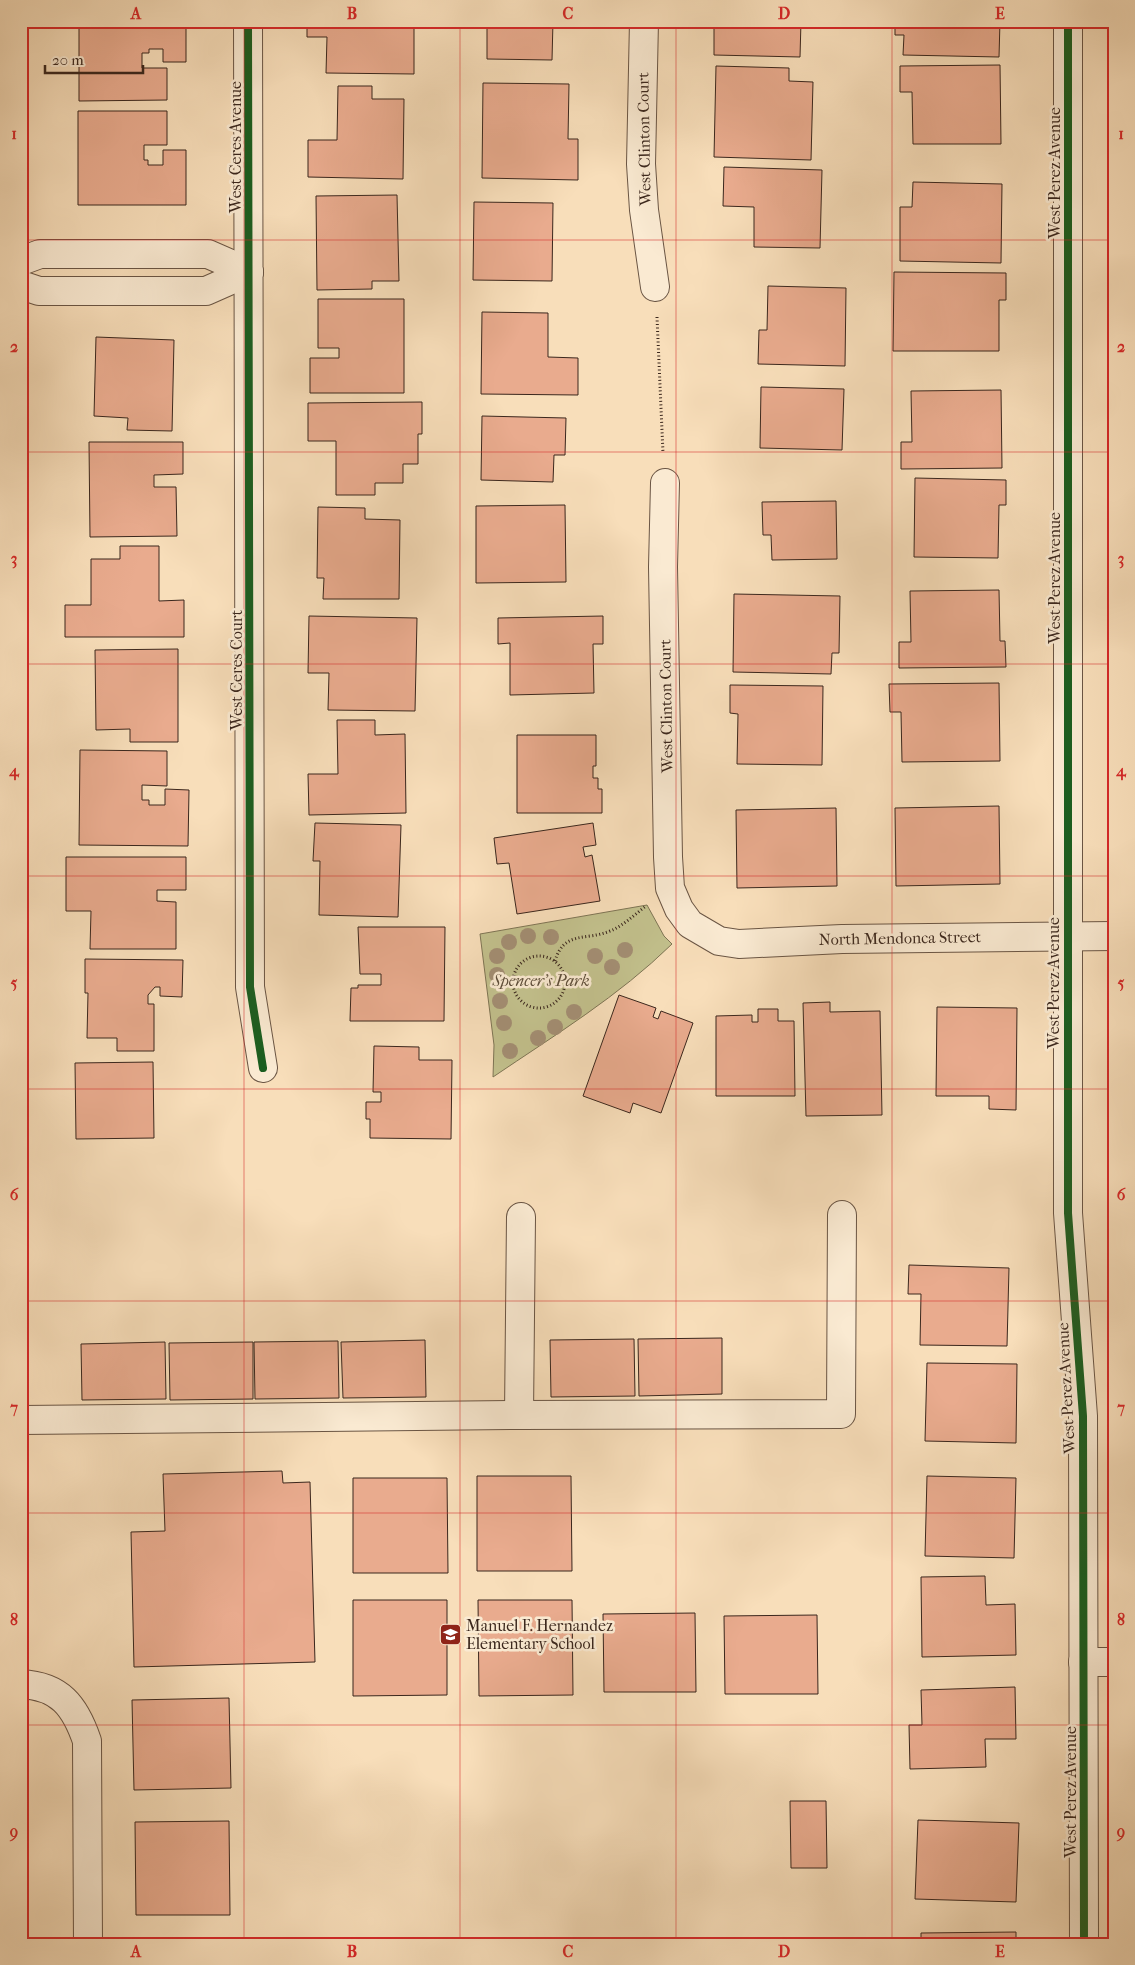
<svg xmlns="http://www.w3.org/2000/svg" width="1135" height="1965" viewBox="0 0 1135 1965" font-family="'IM FELL French Canon',serif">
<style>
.green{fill:#c2c08c;stroke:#7e7454}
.building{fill:#e9ab8e;stroke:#3b271d}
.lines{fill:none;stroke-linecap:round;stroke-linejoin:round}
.minor-casing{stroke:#6a5544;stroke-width:30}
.path{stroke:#3b271d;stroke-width:3;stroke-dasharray:1 2.5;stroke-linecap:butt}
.minor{stroke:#faead2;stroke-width:28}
.cycleway-casing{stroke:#faead2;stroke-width:11}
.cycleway{stroke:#1b5e20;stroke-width:8}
.tree{fill:#a38e73}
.grid{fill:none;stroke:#d62828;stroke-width:1;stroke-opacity:0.55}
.labels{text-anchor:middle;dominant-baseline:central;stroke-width:5;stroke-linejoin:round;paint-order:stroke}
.street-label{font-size:16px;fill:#3b271d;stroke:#faead2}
.park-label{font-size:16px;font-style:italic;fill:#5d4d39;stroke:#faead2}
.poi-label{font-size:16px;fill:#3b271d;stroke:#faead2;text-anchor:start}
.neatline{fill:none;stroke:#d62828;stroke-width:2}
.grid-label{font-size:16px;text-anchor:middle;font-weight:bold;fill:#d62828}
</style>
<rect width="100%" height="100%" fill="#f8deba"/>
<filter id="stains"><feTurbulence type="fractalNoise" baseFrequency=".004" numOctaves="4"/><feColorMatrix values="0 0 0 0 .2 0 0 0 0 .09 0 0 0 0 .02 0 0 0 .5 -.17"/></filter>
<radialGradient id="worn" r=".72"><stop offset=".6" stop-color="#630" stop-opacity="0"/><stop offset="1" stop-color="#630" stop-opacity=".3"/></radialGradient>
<path class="green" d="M647,905L664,936L672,944C619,996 555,1035 493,1077L494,1045L480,934Z"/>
<g class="building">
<path d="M79,21H186V62H163V49H149V53H142V68H167V100L79,101Z"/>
<path d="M307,21H414V74L326,73L327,37H307Z"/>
<path d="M487,21H553L552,60L487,59Z"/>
<path d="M714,21H801L800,57L714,55Z"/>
<path d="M895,21H1000L999,57L903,55L904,35H895Z"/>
<path d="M1000,65L1001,144H913L912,92H900V66Z"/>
<path d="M716,66L789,68V81L813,82L811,160L714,157Z"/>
<path d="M483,83L569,84L568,139H578V180L482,178Z"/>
<path d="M338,86H372V99H404L403,179L308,177V140H337Z"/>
<path d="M78,111H167V145H144V160H148V165H163V150H186V205H78Z"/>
<path d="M724,167L822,170L820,248L754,247V207L723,206Z"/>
<path d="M913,182L1002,184L1001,263L900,261V207H912Z"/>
<path d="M397,195L399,281H372V289L317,290L316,196Z"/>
<path d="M474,202L553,203L552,281L473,280Z"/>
<path d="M894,272L1006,273V300H999V351H893Z"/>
<path d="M768,286L846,288L845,366L758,364L759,330H767Z"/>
<path d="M318,299H404V393H310V358H339V348H318Z"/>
<path d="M482,312L548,313V357L578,358V395L481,394Z"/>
<path d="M96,337L174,340L172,431L127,430L128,418L94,416Z"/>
<path d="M761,387L844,389L842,450L760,448Z"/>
<path d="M1001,390L1002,468L901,469V442H912L911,391Z"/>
<path d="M422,402V434H418V464H403V483H375V495H336V441H308V403Z"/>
<path d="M482,416L566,418L565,455H554L553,482L481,480Z"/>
<path d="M89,442H183V474L154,475V487H176L177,536L90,537Z"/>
<path d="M915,478L1006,480V505H999L998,558L914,557Z"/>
<path d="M836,501L837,559L772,560L771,535H763L762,502Z"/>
<path d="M565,505L566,582L476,583V506Z"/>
<path d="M318,507L365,508V519L400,520L399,599H323L324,578H317Z"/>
<path d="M120,546H159V601L184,600V637H65V605H91V559H120Z"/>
<path d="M999,590L1000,641H1005L1006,667L899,668V642H911L910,591Z"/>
<path d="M734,594L840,596L839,653H832L831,674L733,672Z"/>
<path d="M309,616L417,618L415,711L328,710L329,673H308Z"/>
<path d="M603,616V644H593L594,693L510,695V643L498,644V618Z"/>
<path d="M178,649V742H130V729L96,730L95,650Z"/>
<path d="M999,683L1000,761L902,762L901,712H890L889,684Z"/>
<path d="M730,685L823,686L822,765L737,764L738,714L730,713Z"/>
<path d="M337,720H375V735L405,734L406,813L309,815L308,774H338Z"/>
<path d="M517,735H596V766H593V778H598V789H602V813H517Z"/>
<path d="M80,750L167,751V786L142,785V800H149V805H165V789L189,790L188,846L79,845Z"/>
<path d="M999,806L1000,884L896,886L895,808Z"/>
<path d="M836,808L837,886L737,888L736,810Z"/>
<path d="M315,823L401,825L398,917L319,915L320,861H313Z"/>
<path d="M593,823L596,845L583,847L585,857L592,855L600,901L517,914L509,863L497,864L494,838Z"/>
<path d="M66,857H186V890H157V901L176,902V949H90L91,911H66Z"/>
<path d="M358,927H445L444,1021H350L351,988H358V985H381V974H360Z"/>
<path d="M85,959L183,960L182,997L160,996V987H155L148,995V1004H154V1051H117V1038H87L88,993H85Z"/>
<path d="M619,995L656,1008L653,1017L658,1019L661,1011L693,1023L661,1113L633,1103L630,1113L583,1096Z"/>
<path d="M830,1002V1012L880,1011L882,1115L806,1116L803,1003Z"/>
<path d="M937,1007L1017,1008L1016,1110L989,1109V1096H936Z"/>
<path d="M758,1009H778V1021H794L795,1096H716V1016L752,1015V1022H758Z"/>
<path d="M374,1046L419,1047V1060H452L451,1139L370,1138V1119H366V1102H381V1092H373Z"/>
<path d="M153,1062L154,1138L76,1139L75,1063Z"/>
<path d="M909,1265L1009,1268L1007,1346L920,1345L921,1294H908Z"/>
<path d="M722,1338V1394L639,1396L638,1339Z"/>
<path d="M634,1339L635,1396L551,1397L550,1340Z"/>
<path d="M425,1340L426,1397L343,1398L341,1342Z"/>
<path d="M338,1341L339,1398L255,1399L254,1342Z"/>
<path d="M165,1342L166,1399L82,1400L81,1344Z"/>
<path d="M253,1342V1399L170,1400L169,1343Z"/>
<path d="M927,1363L1017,1364L1016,1443L925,1441Z"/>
<path d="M282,1471L283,1483L310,1482L315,1662L134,1667L131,1532L165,1531L163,1474Z"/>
<path d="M477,1476H571L572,1571H477Z"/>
<path d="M927,1476L1016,1478L1014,1558L925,1556Z"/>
<path d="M353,1478H447L448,1573H353Z"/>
<path d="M985,1576L986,1605L1015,1604L1016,1655L922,1657L921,1577Z"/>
<path d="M353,1600H447V1695L353,1696Z"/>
<path d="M478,1600H572L573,1695L479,1696Z"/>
<path d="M695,1613L696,1692H604L603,1614Z"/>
<path d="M817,1615L818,1694H725L724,1616Z"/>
<path d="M1015,1687L1016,1739H985L986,1767L910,1769L909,1725H922L921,1690Z"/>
<path d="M229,1698L231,1788L134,1790L132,1700Z"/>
<path d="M790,1801H826L827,1868H791Z"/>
<path d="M918,1820L1019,1823L1016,1902L915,1899Z"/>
<path d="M229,1821L230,1915H136L135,1822Z"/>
<path d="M1016,1932V1944H921V1933Z"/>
</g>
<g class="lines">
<defs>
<g id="minor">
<path d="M248,21L250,987L263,1068"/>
<path d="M644,21L641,164L644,210L655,287"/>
<path d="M1068,21V1213L1083,1416L1084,1944"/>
<path d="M21,261L40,254H208L249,272"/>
<path d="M21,285L39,291H206L249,272"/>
<path d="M665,483L663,567L668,857L670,888L679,909L690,924L719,941L739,944L842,939L1114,936"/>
<path d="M519,1415L521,1217"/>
<path d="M21,1420L519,1415L841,1414L842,1215"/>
<path d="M1083,1662H1114"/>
<path d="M21,1684C60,1686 75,1706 87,1741L88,1944"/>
</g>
</defs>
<use href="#minor" class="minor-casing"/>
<g class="path">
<path d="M657,317L663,453"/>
<circle cx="539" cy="982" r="26"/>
<path d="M555,961C564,930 587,941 610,931C623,926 634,915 646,906"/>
</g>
<use href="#minor" class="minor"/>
<defs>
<g id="cycleway">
<path d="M248,21L250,987L263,1068"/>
<path d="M1068,21V1213L1083,1416L1084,1944"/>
</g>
</defs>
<use href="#cycleway" class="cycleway-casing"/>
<use href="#cycleway" class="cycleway"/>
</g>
<g class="tree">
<circle cx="528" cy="936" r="8"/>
<circle cx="551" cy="937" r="8"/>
<circle cx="509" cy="942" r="8"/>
<circle cx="625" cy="950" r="8"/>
<circle cx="497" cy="956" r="8"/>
<circle cx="595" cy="956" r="8"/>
<circle cx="612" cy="967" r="8"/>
<circle cx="497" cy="975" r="8"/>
<circle cx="500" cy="1001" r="8"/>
<circle cx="574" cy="1012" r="8"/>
<circle cx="504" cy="1023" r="8"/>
<circle cx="555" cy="1027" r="8"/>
<circle cx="538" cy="1038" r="8"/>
<circle cx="510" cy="1051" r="8"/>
</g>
<path class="grid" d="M244,21V1944M460,21V1944M676,21V1944M892,21V1944M21,240H1114M21,452H1114M21,664H1114M21,876H1114M21,1089H1114M21,1301H1114M21,1513H1114M21,1725H1114"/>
<defs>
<symbol id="school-square" viewBox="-11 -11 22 22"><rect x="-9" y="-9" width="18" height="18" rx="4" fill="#8f2418" stroke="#faead2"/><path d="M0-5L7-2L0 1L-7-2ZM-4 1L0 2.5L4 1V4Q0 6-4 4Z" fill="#fff"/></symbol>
</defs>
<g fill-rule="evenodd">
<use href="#school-square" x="438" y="1622" width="25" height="25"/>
</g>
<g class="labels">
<g class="street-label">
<text transform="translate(644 139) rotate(-91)">West Clinton Court</text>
<text transform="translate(235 147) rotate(-90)">West Ceres Avenue</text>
<text transform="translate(1054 173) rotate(-90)">West Perez Avenue</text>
<text transform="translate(1054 578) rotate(-90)">West Perez Avenue</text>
<text transform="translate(236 670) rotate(-90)">West Ceres Court</text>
<text transform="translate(666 706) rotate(-91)">West Clinton Court</text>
<text transform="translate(900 938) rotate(-1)">North Mendonca Street</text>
<text transform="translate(1053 983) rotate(-90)">West Perez Avenue</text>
<text transform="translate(1066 1388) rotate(-93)">West Perez Avenue</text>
<text transform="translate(1070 1792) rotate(-90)">West Perez Avenue</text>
</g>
<g class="park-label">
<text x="541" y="980">Spencer's Park</text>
</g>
<g class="poi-label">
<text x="466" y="1625">Manuel F. Hernandez<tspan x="466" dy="18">Elementary School</tspan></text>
</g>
</g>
<rect width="1135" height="1965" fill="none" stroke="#f8deba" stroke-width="55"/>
<path d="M45 65v8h98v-8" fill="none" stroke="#3b271d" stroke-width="2.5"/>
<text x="52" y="65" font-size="15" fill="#3b271d" stroke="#faead2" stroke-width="4" paint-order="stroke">20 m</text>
<rect x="28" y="28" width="1080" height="1910" class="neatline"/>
<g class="grid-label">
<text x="136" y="19">A</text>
<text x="352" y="19">B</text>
<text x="568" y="19">C</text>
<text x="784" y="19">D</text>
<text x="1000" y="19">E</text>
<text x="14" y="139">1</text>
<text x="1121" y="139">1</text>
<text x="14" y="352">2</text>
<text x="1121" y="352">2</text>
<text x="14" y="564">3</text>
<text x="1121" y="564">3</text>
<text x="14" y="776">4</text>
<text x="1121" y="776">4</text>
<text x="14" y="988">5</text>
<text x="1121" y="988">5</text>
<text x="14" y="1200">6</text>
<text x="1121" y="1200">6</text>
<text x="14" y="1413">7</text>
<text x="1121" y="1413">7</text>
<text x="14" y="1625">8</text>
<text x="1121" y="1625">8</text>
<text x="14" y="1837">9</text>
<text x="1121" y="1837">9</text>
<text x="136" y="1957">A</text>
<text x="352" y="1957">B</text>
<text x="568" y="1957">C</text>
<text x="784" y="1957">D</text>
<text x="1000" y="1957">E</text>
</g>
<rect width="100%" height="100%" filter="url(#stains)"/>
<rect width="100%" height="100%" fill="url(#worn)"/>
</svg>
